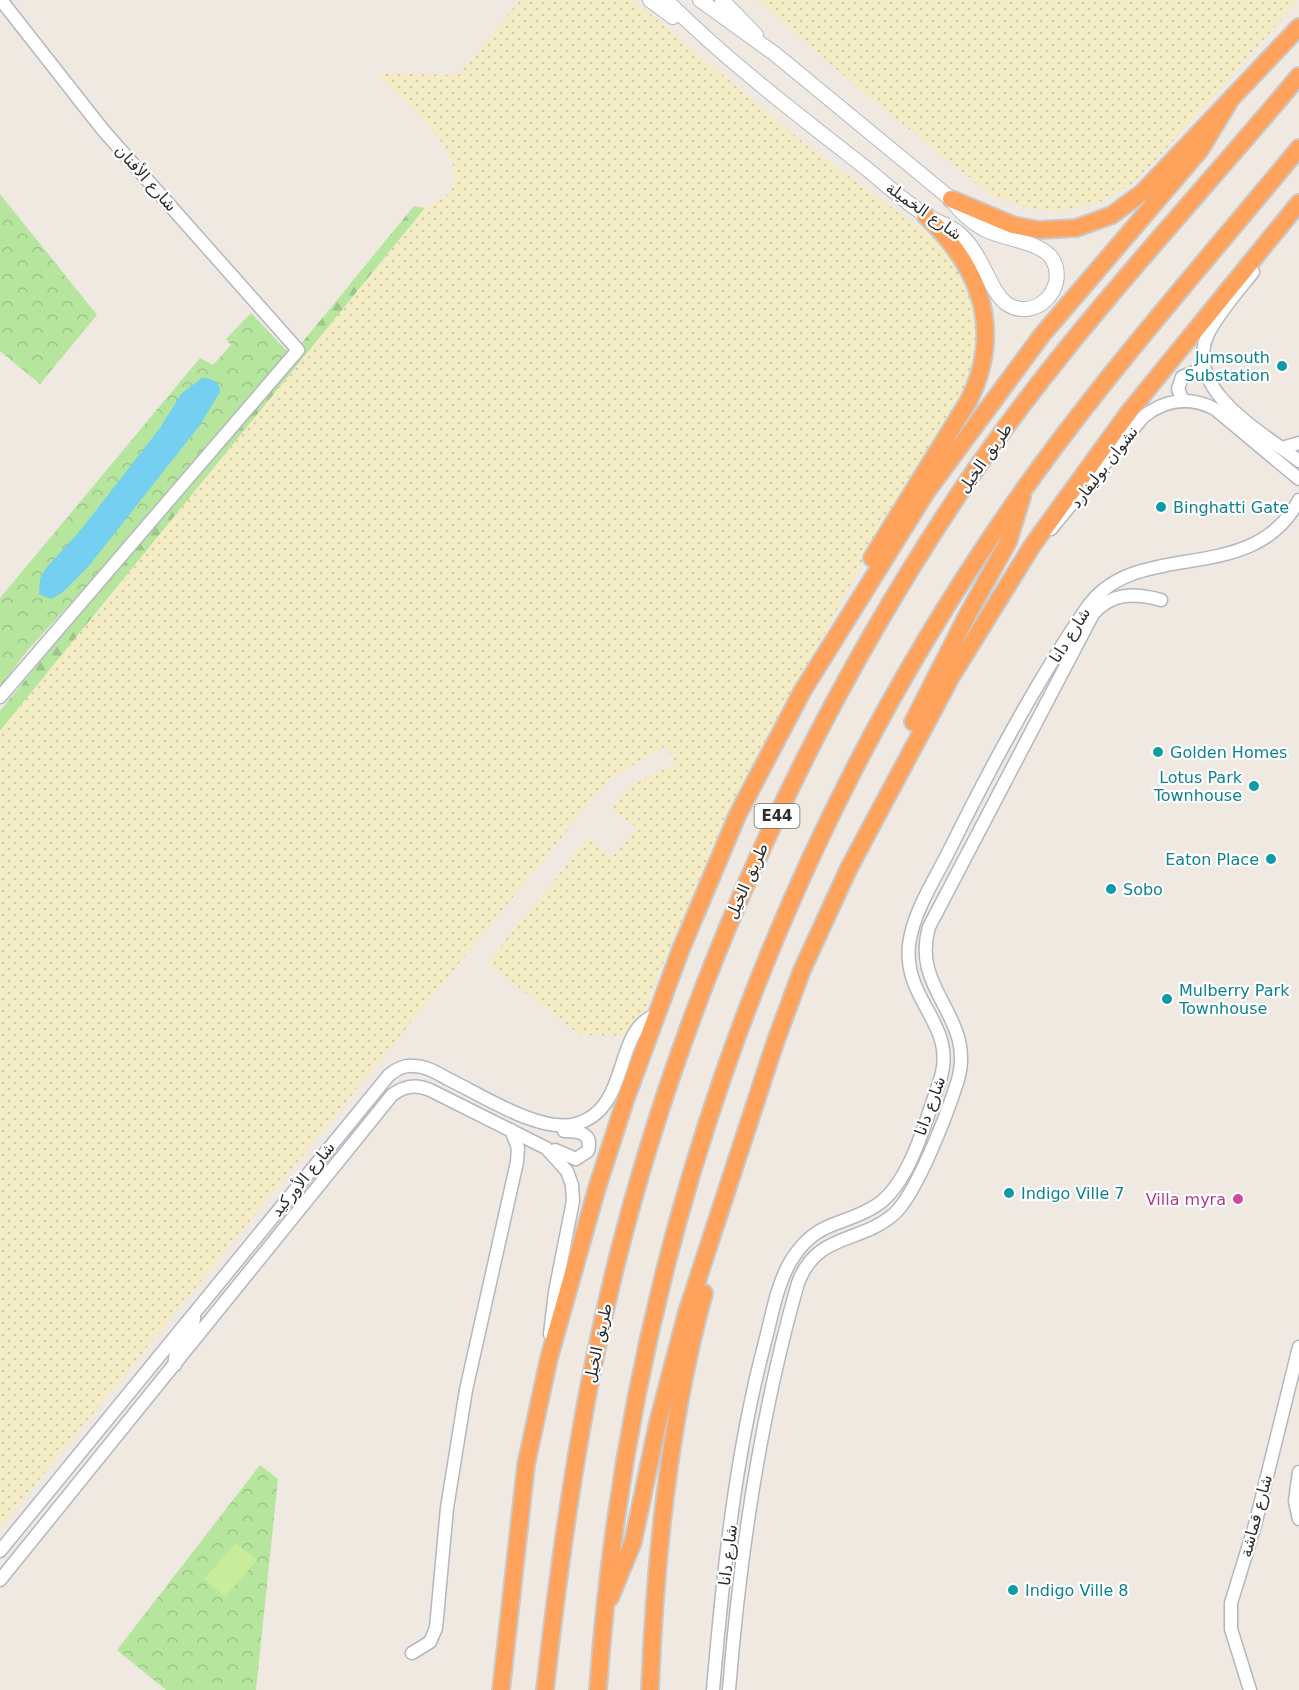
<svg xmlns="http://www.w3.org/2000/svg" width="1299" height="1690" viewBox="0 0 1299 1690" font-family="'DejaVu Sans','Noto Naskh Arabic',sans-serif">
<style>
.forest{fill:url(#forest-firs)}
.sand{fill:url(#sand-dots)}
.park{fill:url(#park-crowns)}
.pitch{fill:#c9ec9a}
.water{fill:#75cff0}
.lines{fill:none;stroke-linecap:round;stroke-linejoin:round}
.tertiary-casing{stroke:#b4b7c1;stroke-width:15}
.secondary-casing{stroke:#b4b7c1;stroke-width:16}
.motorway-casing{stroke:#c9c9c9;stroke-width:20}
.tertiary{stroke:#fff;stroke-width:12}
.secondary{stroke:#fff;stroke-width:14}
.motorway{stroke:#ffa35c;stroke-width:16}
.culture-dot{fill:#0f9aa8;stroke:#fff;stroke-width:2}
.hotel-dot{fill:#d1479c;stroke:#fff;stroke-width:2}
.labels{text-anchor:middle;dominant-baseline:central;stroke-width:4.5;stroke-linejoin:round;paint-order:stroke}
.shield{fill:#fff;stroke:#6d6d6d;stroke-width:1.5}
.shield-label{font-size:15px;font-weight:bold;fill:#2e2e2e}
.street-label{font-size:16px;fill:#2e2e2e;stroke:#fff}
.culture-label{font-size:16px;fill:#0d838f;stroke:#fff;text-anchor:start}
.hotel-label{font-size:16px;fill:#b23c85;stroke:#fff;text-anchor:end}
</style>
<defs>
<pattern id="forest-firs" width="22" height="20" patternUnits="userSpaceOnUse" patternTransform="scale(1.5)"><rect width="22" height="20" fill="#b6e59e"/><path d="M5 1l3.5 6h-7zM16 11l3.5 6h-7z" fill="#9dc588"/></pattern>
<pattern id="sand-dots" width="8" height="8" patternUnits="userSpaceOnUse" patternTransform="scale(1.5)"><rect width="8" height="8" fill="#f3ecc5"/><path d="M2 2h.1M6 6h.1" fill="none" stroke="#d1cbaa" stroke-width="1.8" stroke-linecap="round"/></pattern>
<pattern id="park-crowns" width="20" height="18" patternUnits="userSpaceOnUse" patternTransform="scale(1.5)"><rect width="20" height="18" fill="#b6e59e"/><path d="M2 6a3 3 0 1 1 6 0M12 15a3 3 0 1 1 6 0" fill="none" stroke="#9dc588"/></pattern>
</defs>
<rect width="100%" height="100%" fill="#efe9e1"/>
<path class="forest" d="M414,206L425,208L0,731V711Z"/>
<g class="sand">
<path d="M520,0H633L814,151L935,239L948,253L966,280L978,311L979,343L969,380L874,541L727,815L662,966L636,1036L580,1035L487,963L588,838L612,857L637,828L611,808L631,784L676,764L666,746L609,779L0,1528V731L425,208C432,203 444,199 449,193C477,159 399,96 376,73L459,75Z"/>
<path d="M757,0H1299L1155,161L1129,186L1100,202L1059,212L1024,207L991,195L858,88Z"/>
</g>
<g class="park">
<path d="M0,194L97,315L40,384L0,351Z"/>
<path d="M251,313L288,352L199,462L27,651L0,687V598L200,358L213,365L231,345L226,339Z"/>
<path d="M260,1465L278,1479L256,1690H166L117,1650Z"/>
</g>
<path class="pitch" d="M236,1543L257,1560L225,1597L204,1579Z"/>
<path class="water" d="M202,378C212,378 220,382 220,392L200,425L88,567L63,592L51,599L39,594L40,579L46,568L80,531L160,428L181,394Z"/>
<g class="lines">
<defs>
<g id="tertiary">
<path d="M1253,272C1238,291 1220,311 1209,332C1180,388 1262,432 1299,461"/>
<path d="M1183,401L1178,389L1182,377L1194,372L1206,377"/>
<path d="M1282,448L1299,443"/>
<path d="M1051,529L1143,417C1165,399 1190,396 1215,409L1299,479"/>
<path d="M0,697L298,350L103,130L1,0"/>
<path d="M555,1150L576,1159L588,1151C593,1133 579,1131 564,1131"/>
<path d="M175,1365C172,1344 195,1336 194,1315"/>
<path d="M1299,1472L1295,1501L1299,1519"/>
<path d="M0,1551L389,1075C397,1069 404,1065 414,1066C426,1066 437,1073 448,1079C480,1094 540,1134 576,1124C632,1108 612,1030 656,1015"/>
<path d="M0,1580L392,1095C404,1086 415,1084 430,1090L546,1148L567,1171L572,1185L573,1201L555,1292L550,1334"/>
<path d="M412,1653L430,1642L436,1628L447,1508L466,1390L517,1162L518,1148L511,1130"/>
<path d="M713,1690C723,1574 735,1455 765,1342C772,1315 777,1283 792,1259C818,1218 844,1227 877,1205C910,1183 926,1120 939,1083C960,1025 903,1003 909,945C913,912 934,881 949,851C990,768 1034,685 1086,609C1136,535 1251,590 1299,500"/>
<path d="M729,1690C740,1552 760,1416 798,1283C817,1232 860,1244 894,1214C917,1193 947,1114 957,1083C978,1017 910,992 929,927L1093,614C1112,592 1135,593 1161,600"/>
<path d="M1250,1690L1231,1629V1603L1255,1525L1299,1347"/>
</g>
<g id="secondary">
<path d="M650,0L673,17"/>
<path d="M666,0C724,58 789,108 853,158C877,176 899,198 924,214C934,221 946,224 956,231C983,251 989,292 1007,304C1035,322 1068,289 1053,260C1042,241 1004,240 984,229C971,222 960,212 951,199L775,54L700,0"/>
<path d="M722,0L756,35"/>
</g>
<g id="motorway">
<path d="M951,199L1013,225L1038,230L1076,228L1112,215L1143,192L1299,27"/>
<path d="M872,558L968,402C1004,331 981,268 925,215"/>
<path d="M913,722L969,612L1008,542L1022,497"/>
<path d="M610,1598L633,1542L658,1422L687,1312L775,1043L802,970L849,868L951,677L1032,546L1129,412L1299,203"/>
<path d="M501,1690L526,1465L549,1358L597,1188L626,1098L681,949L738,814L803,690L927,491L1042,335L1200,150L1228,104"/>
<path d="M545,1690C558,1572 574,1454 599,1338C664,1034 795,736 969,479C1067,335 1188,209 1299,76"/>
<path d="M598,1690C627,1272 765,868 1002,521C1091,390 1198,271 1299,148"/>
<path d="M650,1690C655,1557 669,1421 704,1293"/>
</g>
</defs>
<use href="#tertiary" class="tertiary-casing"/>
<use href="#secondary" class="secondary-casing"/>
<use href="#motorway" class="motorway-casing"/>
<use href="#tertiary" class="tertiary"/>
<use href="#secondary" class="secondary"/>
<use href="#motorway" class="motorway"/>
</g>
<g class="culture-dot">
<circle cx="1282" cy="366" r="6"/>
<circle cx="1161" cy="507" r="6"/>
<circle cx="1158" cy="752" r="6"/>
<circle cx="1254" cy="786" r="6"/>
<circle cx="1271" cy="859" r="6"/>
<circle cx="1111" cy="889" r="6"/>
<circle cx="1167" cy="999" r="6"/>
<circle cx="1009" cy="1193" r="6"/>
<circle cx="1013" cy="1590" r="6"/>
</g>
<circle class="hotel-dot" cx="1238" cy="1199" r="6"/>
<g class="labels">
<rect class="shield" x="754.5" y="804" width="45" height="24" rx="4.5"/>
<g class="shield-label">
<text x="777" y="816">E44</text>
</g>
<g class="street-label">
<text transform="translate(146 178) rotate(48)">شارع الأفنان</text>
<text transform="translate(924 211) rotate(35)">شارع الخميلة</text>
<text transform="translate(985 458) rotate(-55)">طريق الخيل</text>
<text transform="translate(1104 467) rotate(-52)">نشوان بوليفارد</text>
<text transform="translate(1070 635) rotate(-58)">شارع دانا</text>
<text transform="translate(747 881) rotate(-66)">طريق الخيل</text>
<text transform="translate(930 1106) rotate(-70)">شارع دانا</text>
<text transform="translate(303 1179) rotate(-51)">شارع الأوركيد</text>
<text transform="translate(598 1343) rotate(-78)">طريق الخيل</text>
<text transform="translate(1256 1516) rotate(-75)">شارع قماشة</text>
<text transform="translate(728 1555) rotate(-83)">شارع دانا</text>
</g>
<g class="culture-label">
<text x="1270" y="357" text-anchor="end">Jumsouth<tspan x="1270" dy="18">Substation</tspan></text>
<text x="1173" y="507">Binghatti Gate</text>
<text x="1170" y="752">Golden Homes</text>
<text x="1242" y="777" text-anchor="end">Lotus Park<tspan x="1242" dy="18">Townhouse</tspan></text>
<text x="1259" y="859" text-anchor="end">Eaton Place</text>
<text x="1123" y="889">Sobo</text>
<text x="1179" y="990">Mulberry Park<tspan x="1179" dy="18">Townhouse</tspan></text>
<text x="1021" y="1193">Indigo Ville 7</text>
<text x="1025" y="1590">Indigo Ville 8</text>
</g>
<g class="hotel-label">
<text x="1226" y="1199">Villa myra</text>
</g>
</g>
</svg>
